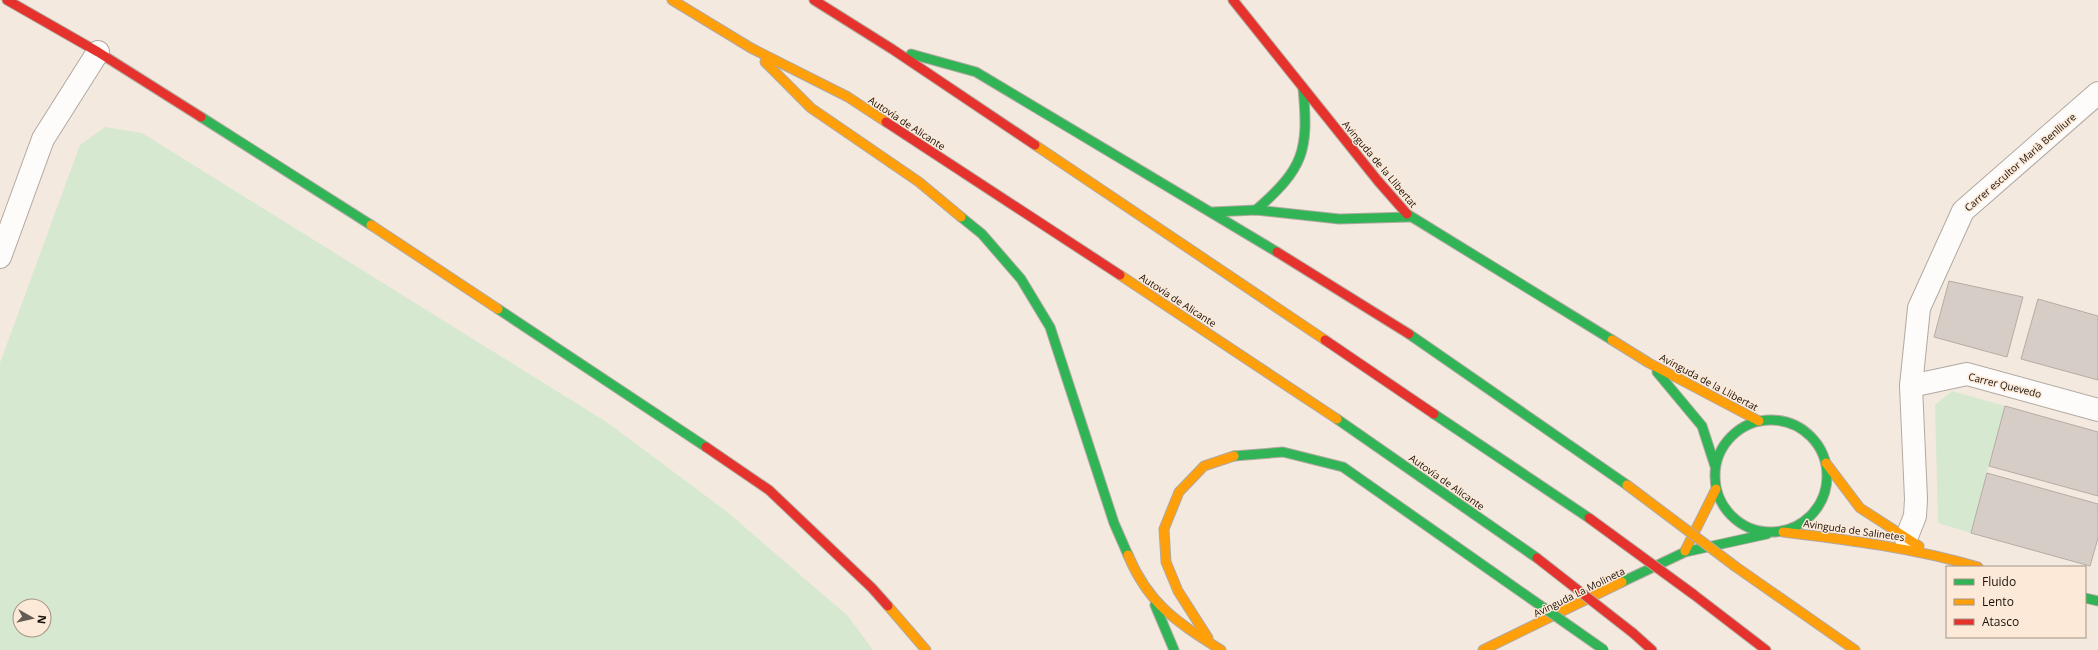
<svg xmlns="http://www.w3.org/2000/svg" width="2098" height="650" viewBox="0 0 2098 650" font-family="'Open Sans',sans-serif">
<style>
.green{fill:#d6e8d0;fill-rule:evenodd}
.building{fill:#d6cec6;stroke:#b5aca5}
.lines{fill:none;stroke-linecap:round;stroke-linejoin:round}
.street-casing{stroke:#b1a9a1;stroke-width:24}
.fast-casing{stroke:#b1a9a1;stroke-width:11}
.slow-casing{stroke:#b1a9a1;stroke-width:11}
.jam-casing{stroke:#b1a9a1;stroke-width:11}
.street{stroke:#fdfcfa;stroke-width:22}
.fast{stroke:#30b455;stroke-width:9}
.slow{stroke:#ff9f0a;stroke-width:9}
.jam{stroke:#e5322d;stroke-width:9}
.fast-bridge-casing{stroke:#b1a9a1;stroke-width:11;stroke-linecap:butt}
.slow-bridge-casing{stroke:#b1a9a1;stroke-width:11;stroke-linecap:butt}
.jam-bridge-casing{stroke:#b1a9a1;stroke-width:11;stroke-linecap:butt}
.fast-bridge{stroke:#30b455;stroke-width:9}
.slow-bridge{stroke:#ff9f0a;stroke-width:9}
.jam-bridge{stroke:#e5322d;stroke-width:9}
.labels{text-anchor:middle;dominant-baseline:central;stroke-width:3;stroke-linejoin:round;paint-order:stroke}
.street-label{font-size:10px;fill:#18110b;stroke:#fce9d7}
</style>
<rect width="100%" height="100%" fill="#f4e9df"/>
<g class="green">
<path d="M105,127L142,133L608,423L726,511L848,616L873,650H0V363L80,145ZM20,606H44V630H20Z"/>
<path d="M1952,391L2005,406L1971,533L1938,523L1935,405Z"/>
</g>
<g class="building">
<path d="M1949,281L2023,297L2007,357L1934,337Z"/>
<path d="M2038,299L2098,316V380L2021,359Z"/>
<path d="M2005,406L2098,432V496L1989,466Z"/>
<path d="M1987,473L2098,504V538L2090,566L1971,533Z"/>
</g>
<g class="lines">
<defs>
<g id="street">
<path d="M0,257L43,139L98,52"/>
<path d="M1911,386L1967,374L2098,410"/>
<path d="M1906,539L1915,516L1916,499L1911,386L1919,308L1963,211L2098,93"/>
</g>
<g id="fast">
<path d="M911,54L976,72L1277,252"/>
<path d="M201,117L371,225"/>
<path d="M1256,210C1304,168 1309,151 1303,88"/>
<path d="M1213,212L1256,210L1339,219L1410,217"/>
<path d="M1407,214L1612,340"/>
<path d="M961,217L982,234L1021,279L1050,327L1114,523L1128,555"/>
<path d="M498,309L706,447"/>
<path d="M1409,334L1627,485"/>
<path d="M1657,372L1702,426L1715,466"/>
<path d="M1434,414L1589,518"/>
<path d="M1337,419L1537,558"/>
<circle cx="1771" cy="476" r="56"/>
<path d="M1234,456L1283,452L1343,467L1504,580"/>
<path d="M1622,582L1685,552L1767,534"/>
<path d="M2085,598L2098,601"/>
<path d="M1155,605L1174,650"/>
</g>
<g id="slow">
<path d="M672,0L751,48L848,97L886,122"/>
<path d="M765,62L811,108L919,182L961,217"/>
<path d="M1035,145L1325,340"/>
<path d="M371,225L498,309"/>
<path d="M1120,275L1337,419"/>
<path d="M1612,340L1649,363L1759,421"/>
<path d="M1826,463L1860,508L1919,546"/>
<path d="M1783,532C1849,540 1914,548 1978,567"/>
<path d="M1685,551L1716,489"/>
<path d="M1128,555C1149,605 1177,622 1221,650"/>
<path d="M1736,567L1855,650"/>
<path d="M888,606L926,650"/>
<path d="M1208,638L1178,591L1166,562L1164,529L1179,492L1204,466L1234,456"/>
<path d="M1483,650L1622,582"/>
</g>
<g id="jam">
<path d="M7,0L98,52L201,117"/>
<path d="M814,0L892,49L1035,145"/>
<path d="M1233,0L1378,181L1407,214"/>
<path d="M886,122L1120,275"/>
<path d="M1277,252L1409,334"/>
<path d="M1325,340L1434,414"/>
<path d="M706,447L769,490L872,588L888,606"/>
<path d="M1693,594L1766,650"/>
<path d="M1633,633L1652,650"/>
</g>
</defs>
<use href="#street" class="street-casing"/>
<use href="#fast" class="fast-casing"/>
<use href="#slow" class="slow-casing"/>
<use href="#jam" class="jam-casing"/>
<use href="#street" class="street"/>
<use href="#fast" class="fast"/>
<use href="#slow" class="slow"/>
<use href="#jam" class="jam"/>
<defs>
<path id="fast-bridge" d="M1504,580L1604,650"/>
<path id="slow-bridge" d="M1627,485L1736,567"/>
<g id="jam-bridge">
<path d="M1589,518L1693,594"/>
<path d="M1537,558L1633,633"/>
</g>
</defs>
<use href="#fast-bridge" class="fast-bridge-casing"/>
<use href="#slow-bridge" class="slow-bridge-casing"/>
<use href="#jam-bridge" class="jam-bridge-casing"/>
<use href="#fast-bridge" class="fast-bridge"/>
<use href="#slow-bridge" class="slow-bridge"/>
<use href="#jam-bridge" class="jam-bridge"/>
</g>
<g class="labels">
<g class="street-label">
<text transform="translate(907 123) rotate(33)">Autovía de Alicante</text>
<text transform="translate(2020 162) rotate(-41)">Carrer escultor Marià Benlliure</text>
<text transform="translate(1380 164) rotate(50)">Avinguda de la Llibertat</text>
<text transform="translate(1178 300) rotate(33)">Autovía de Alicante</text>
<text transform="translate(1709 382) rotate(28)">Avinguda de la Llibertat</text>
<text transform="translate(2005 385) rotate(14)">Carrer Quevedo</text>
<text transform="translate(1447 482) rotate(35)">Autovía de Alicante</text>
<text transform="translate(1854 530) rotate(8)">Avinguda de Salinetes</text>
<text transform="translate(1579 592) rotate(-26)">Avinguda La Molineta</text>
</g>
</g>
<rect x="1946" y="566" width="140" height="72" fill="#fce9d7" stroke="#a19385"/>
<rect x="1954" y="579" width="20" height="6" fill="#30b455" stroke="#a19385"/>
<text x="1982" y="586" font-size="12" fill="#18110b">Fluido</text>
<rect x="1954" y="599" width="20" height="6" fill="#ff9f0a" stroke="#a19385"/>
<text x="1982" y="606" font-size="12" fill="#18110b">Lento</text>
<rect x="1954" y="619" width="20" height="6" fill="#e5322d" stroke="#a19385"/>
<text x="1982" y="626" font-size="12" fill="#18110b">Atasco</text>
<g transform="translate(32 618) rotate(98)"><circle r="19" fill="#fce9d7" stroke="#a19385"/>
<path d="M0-3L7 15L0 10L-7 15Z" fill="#655d55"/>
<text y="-6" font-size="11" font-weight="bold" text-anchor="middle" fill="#18110b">N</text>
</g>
</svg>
